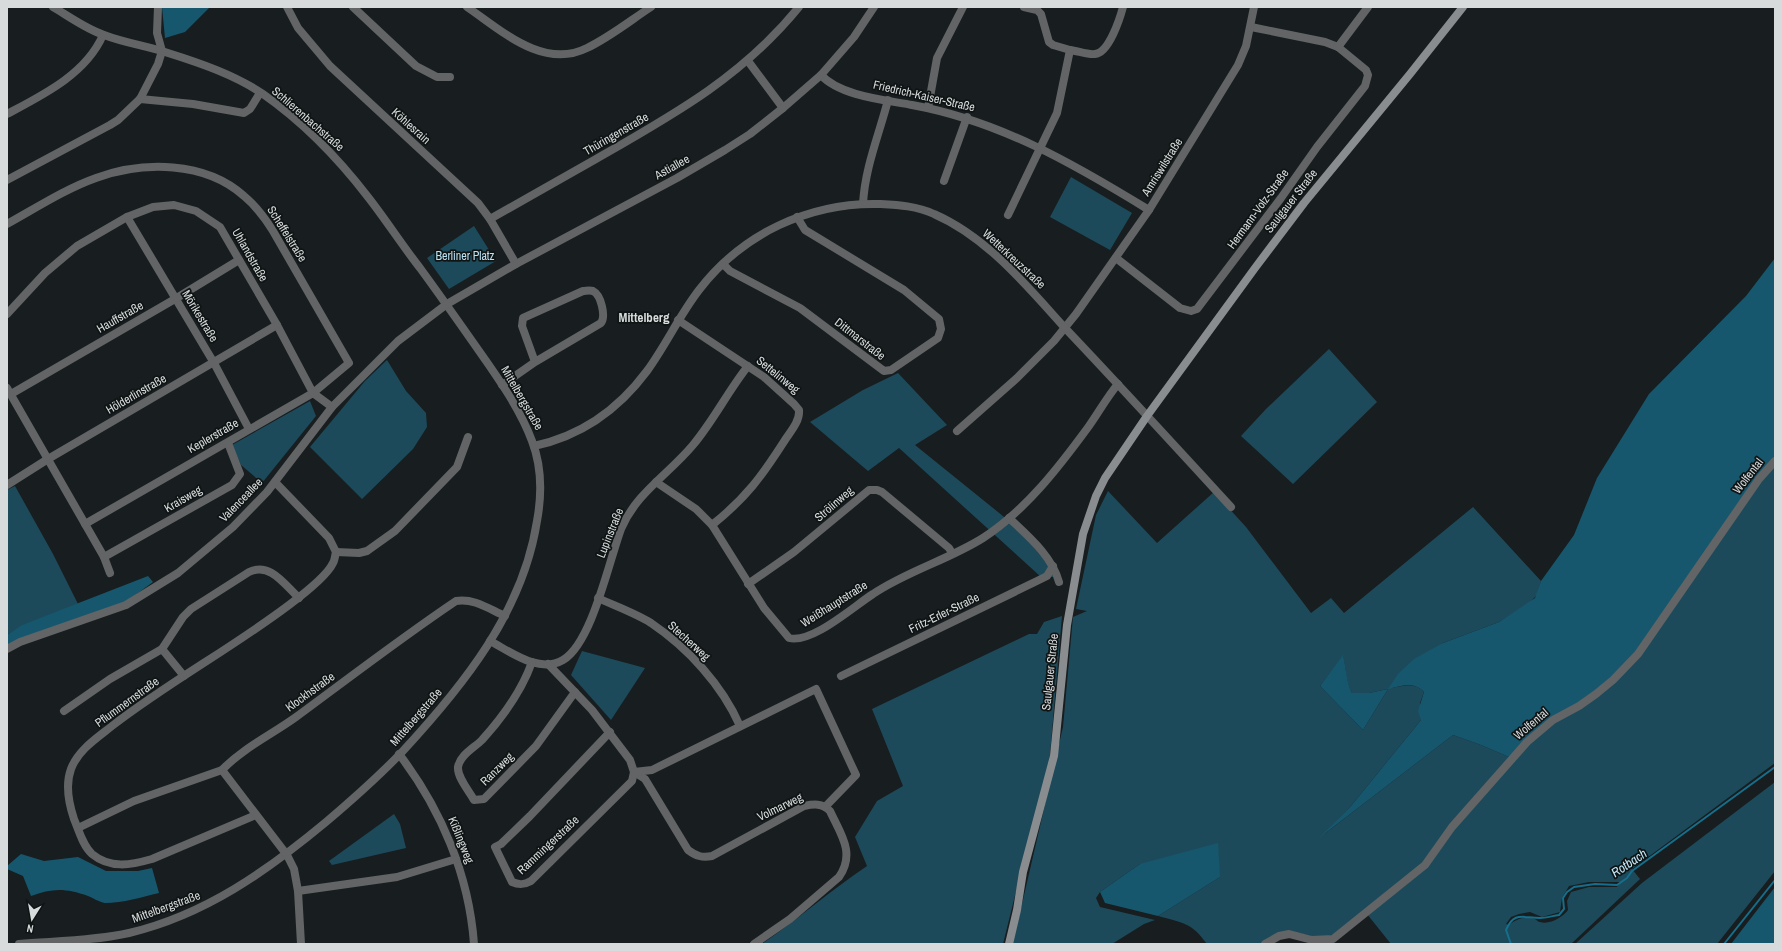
<svg xmlns="http://www.w3.org/2000/svg" width="1782" height="951" viewBox="0 0 1782 951" font-family="'Archivo Narrow',sans-serif">
<style>
.green{fill:#1d4a5a;fill-rule:evenodd}
.forest{fill:#17576e}
.lines{fill:none;stroke-linecap:round;stroke-linejoin:round}
.stream{stroke:#156f8c;stroke-width:2}
.minor{stroke:#626465;stroke-width:8}
.tertiary{stroke:#626465;stroke-width:8}
.secondary{stroke:#8a8d8f;stroke-width:8}
.labels{text-anchor:middle;dominant-baseline:central;stroke-width:3.5;stroke-linejoin:round;paint-order:stroke}
.street-label{font-size:12px;fill:#d8dbdc;stroke:#0f1415}
.park-label{font-size:12px;fill:#bae2f3;stroke:#0f1415}
.neighbourhood-label{font-size:13px;font-weight:bold;fill:#d8dbdc;stroke:#0f1415}
.water-label{font-size:13px;font-style:italic;fill:#c2eafb;stroke:#0f1415}
</style>
<rect width="100%" height="100%" fill="#181d1f"/>
<g class="green">
<path d="M1071,177L1132,213L1110,250L1050,217Z"/>
<path d="M474,226L496,261L449,289L427,258Z"/>
<path d="M1329,349L1377,402L1293,484L1241,436L1266,409Z"/>
<path d="M387,360L406,391L426,413L427,427L413,449L362,499L310,447L365,381Z"/>
<path d="M898,373L947,425L915,445L1019,529L1058,577H1041L899,448L868,471L810,422L863,390Z"/>
<path d="M310,401L316,416L262,483L241,465L232,445Z"/>
<path d="M1775,461V763L1632,869L1640,879L1571,944H1391L1367,914L1406,885ZM1589,882H1620L1617,887H1589L1571,892L1567,901L1568,910C1563,917 1550,925 1540,922C1538,922 1537,920 1535,919C1526,915 1516,919 1509,925L1506,924L1511,917L1519,914L1530,912L1542,917L1560,912L1562,898L1569,886Z"/>
<path d="M15,486L53,554L78,604L23,625L7,635V490Z"/>
<path d="M1108,491L1157,543L1214,492L1246,527L1311,613L1331,598L1344,613L1473,507L1541,581L1537,595L1528,604L1499,622L1443,643L1389,688C1401,687 1414,681 1424,692L1420,703L1421,720L1351,806L1323,835L1453,735L1481,745L1509,757L1423,864L1339,932L1323,939L1299,933L1262,944H1207C1191,922 1183,923 1158,916L1220,877L1140,864L1100,892L1096,898L1100,907L1155,920L1144,924L1112,944H1011L1016,930L1063,727L1073,617L1087,611L1076,609L1096,515ZM1343,656C1346,668 1346,684 1352,693H1369L1388,689L1363,730L1320,686Z"/>
<path d="M1062,616L1049,766L1036,811L1003,944H762C798,919 830,891 867,866L855,837L877,801L903,786L872,709L1029,634H1037L1044,622Z"/>
<path d="M582,651L645,668L611,720L571,675Z"/>
<path d="M1775,782V871L1717,944H1575L1642,883Z"/>
<path d="M394,814L400,824L406,848L332,865L329,861Z"/>
</g>
<g class="forest">
<path d="M162,7H210L185,32L165,38Z"/>
<path d="M1775,258V461L1638,654L1613,680L1509,757L1481,745L1453,735L1319,838L1351,806L1421,720L1418,711L1424,692C1414,681 1401,686 1388,689L1363,730L1320,686L1343,655C1346,667 1347,685 1352,693H1369L1388,689L1398,674L1414,659L1443,643L1499,622L1535,598L1541,581L1574,535L1597,478L1649,394L1746,296Z"/>
<path d="M148,576L153,582L123,604L7,645V635L22,625Z"/>
<path d="M1218,843L1220,877L1158,916L1105,903L1100,892L1140,864Z"/>
<path d="M21,854L44,861L78,857L106,871H138L152,868L159,893C142,897 123,903 105,903C99,902 93,898 88,896C66,888 52,888 31,896L23,876L7,869V866Z"/>
<path d="M1775,887V944H1731Z"/>
</g>
<g class="lines">
<g class="stream">
<path d="M1511,944L1506,930C1514,911 1523,918 1540,918C1546,918 1552,916 1559,915L1564,909L1563,898L1567,892L1574,887L1595,884L1617,885L1627,878L1632,871L1775,767"/>
<path d="M1724,944L1775,880"/>
</g>
<g class="minor">
<path d="M287,7L298,28L330,66L478,203L490,219L516,264"/>
<path d="M353,7L416,66L437,77H450"/>
<path d="M467,7C501,30 543,70 587,48C610,37 631,20 651,7"/>
<path d="M1024,7L1037,10L1041,14L1049,42L1053,45L1070,50"/>
<path d="M1251,27L1325,42L1338,47"/>
<path d="M748,61L783,108"/>
<path d="M821,75C840,96 885,100 912,105C1000,121 1074,164 1149,210"/>
<path d="M140,99L193,104L244,113L250,109L260,93"/>
<path d="M928,108L937,58L963,7"/>
<path d="M7,114C43,95 86,74 103,35"/>
<path d="M7,180L110,125L118,120L140,99L158,64L162,51L157,33L158,7"/>
<path d="M944,181L967,117"/>
<path d="M863,204C865,167 879,135 888,100"/>
<path d="M1008,215L1057,113L1070,50C1078,51 1088,55 1095,54C1109,53 1120,18 1123,7"/>
<path d="M127,217L214,363L249,429"/>
<path d="M490,219C525,199 561,179 596,159C673,115 742,77 799,7"/>
<path d="M7,224C36,208 65,189 96,178C143,161 205,161 244,196C256,206 265,218 273,231L349,363L313,393L85,524"/>
<path d="M1116,258L1180,308L1191,311L1197,309L1281,198L1317,147L1365,86L1368,75L1366,70L1338,47L1368,7"/>
<path d="M723,264L730,271L800,308L884,371L891,370L938,338L941,329L939,319L904,290L805,230L797,217"/>
<path d="M7,314L45,273L77,246L127,217L153,207L174,205L196,211L220,227L277,325L313,393L332,407"/>
<path d="M678,320L764,377L794,404L799,410C800,421 791,431 785,440C762,476 746,498 712,525"/>
<path d="M502,385L535,362L601,323C606,316 601,295 593,291C589,290 586,291 583,291L523,318L522,326L535,362"/>
<path d="M7,388L104,557L110,573"/>
<path d="M11,394L175,299L239,260"/>
<path d="M957,431L1017,378L1054,341L1076,314L1149,210L1238,65L1246,46L1254,7"/>
<path d="M534,446C581,436 618,410 647,371C666,345 679,316 699,290C742,234 809,202 880,204C898,205 917,206 934,214C987,237 1027,286 1065,328C1121,387 1176,447 1231,507"/>
<path d="M656,482L696,509L712,525L764,608L789,638C812,644 854,606 873,594C907,571 948,560 983,538C1026,510 1059,467 1089,426C1099,412 1107,397 1118,384"/>
<path d="M7,485L48,459L277,325"/>
<path d="M1009,518C1028,536 1052,556 1059,582"/>
<path d="M336,552L359,553L367,551L395,531L457,467L468,437"/>
<path d="M104,557L232,485L240,474L228,443"/>
<path d="M748,584L794,552L869,490H877L882,492L949,548L952,553"/>
<path d="M598,598C615,606 635,613 651,623C688,648 722,685 740,726"/>
<path d="M490,641C511,652 539,674 563,660C592,643 609,561 621,529C636,493 669,474 693,445C714,420 728,391 748,366"/>
<path d="M162,649L184,676"/>
<path d="M532,662C522,690 502,718 482,740C474,748 460,755 458,767C457,777 469,791 474,800L484,799L536,746L575,692"/>
<path d="M548,664L592,710L630,760L634,772L645,779L688,850C696,856 702,858 712,856L804,806C814,804 822,803 830,811C840,833 856,853 839,877L790,919L754,944"/>
<path d="M841,676L1039,580L1047,576L1053,566"/>
<path d="M64,711L110,679L162,649L183,617L191,609L249,572C270,562 284,584 299,598"/>
<path d="M610,732L530,816L501,844L495,847L512,882C519,885 524,885 531,881L632,781L634,772L652,770L816,689L856,775L825,807"/>
<path d="M399,754C441,809 469,875 474,944"/>
<path d="M256,815L152,859C131,865 110,869 92,854C83,846 79,831 74,819C69,804 65,785 71,769C78,750 97,738 112,726C169,682 232,648 289,605C301,596 327,576 333,563C335,560 335,555 336,552L329,538L275,482"/>
<path d="M78,828L134,801L222,770"/>
<path d="M298,891L397,877L456,859"/>
<path d="M19,944C55,941 93,941 129,933C205,915 267,871 326,822C352,800 378,777 402,752C463,686 523,612 537,521C542,494 542,467 532,441C521,411 502,384 484,358C463,328 442,298 420,268C402,245 386,220 368,197C338,158 303,122 263,94C235,75 200,63 168,53C147,46 125,43 104,35C86,29 70,17 53,7"/>
<path d="M301,944L298,891L294,869L287,855L222,770C243,748 271,735 296,717C349,678 401,638 456,601C474,598 489,609 505,616"/>
<path d="M1265,944L1279,936L1289,934L1312,940L1333,939L1425,865L1452,827L1527,742L1553,720L1579,706L1596,694L1613,680L1638,654L1759,479L1775,461"/>
</g>
<path class="tertiary" d="M7,649L20,642L126,605L178,573L233,527L267,492L332,407L398,341L447,304L516,264L677,178L725,150L750,134L783,108L821,75L854,37L874,7"/>
<path class="secondary" d="M1009,944L1017,910L1023,872L1054,756L1067,625L1083,534L1096,496L1105,478L1147,416L1255,268L1304,203L1410,74L1463,7"/>
</g>
<g class="labels">
<g class="street-label">
<text transform="translate(924 96) rotate(13)">Friedrich-Kaiser-Straße</text>
<text transform="translate(308 119) rotate(41)">Schlierenbachstraße</text>
<text transform="translate(411 126) rotate(42)">Köhlesrain</text>
<text transform="translate(616 134) rotate(-30)">Thüringenstraße</text>
<text transform="translate(672 167) rotate(-29)">Astiallee</text>
<text transform="translate(1162 167) rotate(-58)">Amriswilstraße</text>
<text transform="translate(1291 201) rotate(-52)">Saulgauer Straße</text>
<text transform="translate(1258 209) rotate(-54)">Hermann-Volz-Straße</text>
<text transform="translate(287 234) rotate(58)">Scheffelstraße</text>
<text transform="translate(250 255) rotate(60)">Uhlandstraße</text>
<text transform="translate(1014 259) rotate(43)">Wetterkreuzstraße</text>
<text transform="translate(200 316) rotate(59)">Mörikestraße</text>
<text transform="translate(120 317) rotate(-30)">Hauffstraße</text>
<text transform="translate(860 339) rotate(38)">Dittmarstraße</text>
<text transform="translate(778 375) rotate(39)">Settelinweg</text>
<text transform="translate(136 394) rotate(-30)">Hölderlinstraße</text>
<text transform="translate(522 398) rotate(60)">Mittelbergstraße</text>
<text transform="translate(213 436) rotate(-30)">Keplerstraße</text>
<text transform="translate(1748 476) rotate(-52)">Wolfental</text>
<text transform="translate(183 499) rotate(-30)">Kraisweg</text>
<text transform="translate(241 500) rotate(-46)">Valenceallee</text>
<text transform="translate(834 504) rotate(-41)">Strölinweg</text>
<text transform="translate(610 533) rotate(-68)">Lupinstraße</text>
<text transform="translate(834 604) rotate(-32)">Weißhauptstraße</text>
<text transform="translate(944 613) rotate(-26)">Fritz-Erler-Straße</text>
<text transform="translate(689 641) rotate(42)">Stecherweg</text>
<text transform="translate(1050 672) rotate(-84)">Saulgauer Straße</text>
<text transform="translate(310 692) rotate(-36)">Klockhstraße</text>
<text transform="translate(127 702) rotate(-36)">Pflummernstraße</text>
<text transform="translate(416 717) rotate(-49)">Mittelbergstraße</text>
<text transform="translate(1531 724) rotate(-40)">Wolfental</text>
<text transform="translate(497 769) rotate(-45)">Ranzweg</text>
<text transform="translate(780 807) rotate(-26)">Volmarweg</text>
<text transform="translate(461 840) rotate(68)">Kißlingweg</text>
<text transform="translate(548 845) rotate(-43)">Rammingerstraße</text>
<text transform="translate(166 907) rotate(-20)">Mittelbergstraße</text>
</g>
<g class="park-label">
<text x="465" y="256">Berliner Platz</text>
</g>
<g class="neighbourhood-label">
<text x="644" y="317">Mittelberg</text>
</g>
<g class="water-label">
<text transform="translate(1629 863) rotate(-34)">Rotbach</text>
</g>
</g>
<rect width="1782" height="951" fill="none" stroke="#d8dbdc" stroke-width="16"/>
<g transform="translate(32 919) rotate(191)" stroke="#0f1415" stroke-width="3" paint-order="stroke">
<path d="M0-3L7 15L0 10L-7 15Z" fill="#d8dbdc"/>
<text y="-6" font-size="11" font-weight="bold" text-anchor="middle" fill="#d8dbdc">N</text>
</g>
</svg>
